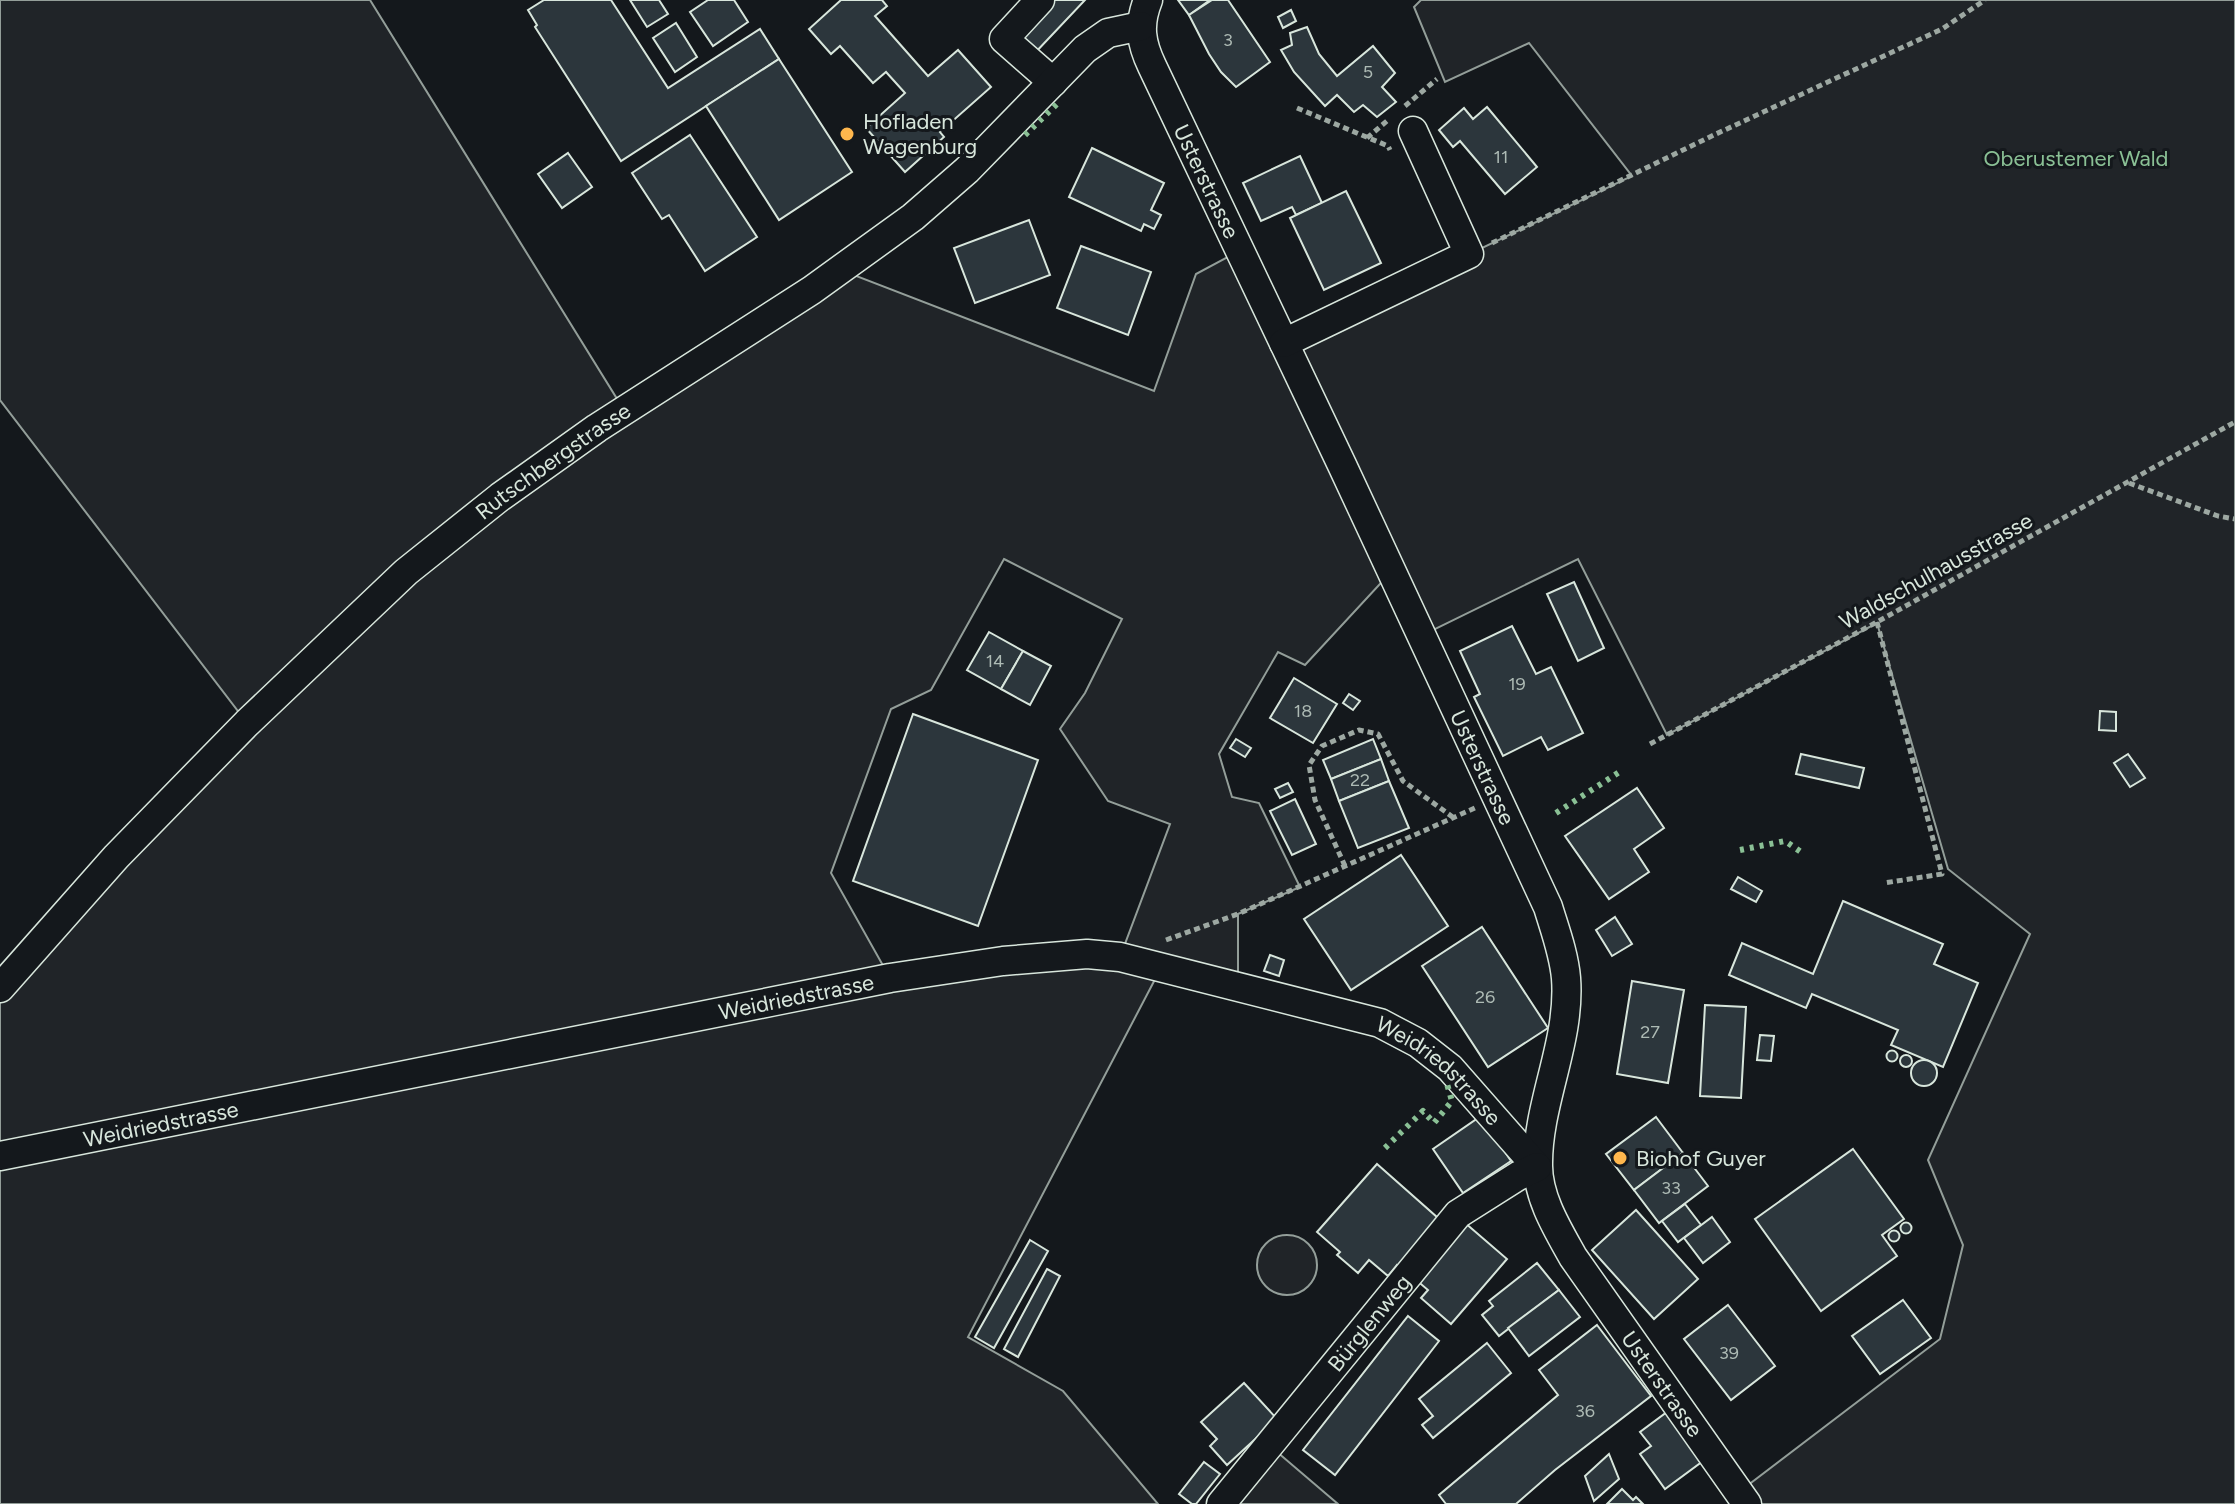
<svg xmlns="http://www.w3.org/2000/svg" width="2235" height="1504" viewBox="0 0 2235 1504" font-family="Figtree,sans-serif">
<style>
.green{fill:#202428;stroke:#939e99;stroke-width:2;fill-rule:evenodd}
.building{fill:#2c363c;stroke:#d8e6dc;stroke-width:2}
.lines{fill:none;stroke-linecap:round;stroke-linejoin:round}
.minor-casing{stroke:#d8e6dc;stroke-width:31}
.path{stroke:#9da8a2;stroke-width:5;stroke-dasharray:6 4;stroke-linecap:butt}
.minor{stroke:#14181c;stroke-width:28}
.hedge{stroke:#8ac095;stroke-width:6;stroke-dasharray:4 6;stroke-linecap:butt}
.poi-dot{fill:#ffb74d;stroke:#14181c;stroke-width:3}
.labels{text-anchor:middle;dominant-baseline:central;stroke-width:6;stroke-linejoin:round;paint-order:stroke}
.number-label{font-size:18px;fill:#adbab4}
.poi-label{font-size:22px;fill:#d8e6dc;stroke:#14181c;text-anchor:start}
.park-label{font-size:22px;fill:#8ac095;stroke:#14181c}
.street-label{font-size:22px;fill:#d8e6dc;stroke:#14181c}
</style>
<rect width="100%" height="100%" fill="#14181c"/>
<g class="green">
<path d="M0,0H370L624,410L841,270L1154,391L1196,274L1239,251L1284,343L1632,176L1529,43L1445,82L1414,7L1421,0H2235V1504H1747L1739,1492L1940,1339L1963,1245L1928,1160L2030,934L1948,869L1877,623L1667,735L1578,559L1421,636L1391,572L1305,665L1278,652L1219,754L1232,797L1259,803L1300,887L1238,914V986L1162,966L968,1337L1063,1391L1158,1504H0V988L247,723L0,400ZM1004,559L1122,619L1085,693L1060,729L1108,801L1170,824L1120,957L890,978L831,873L891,709L931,690Z"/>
<circle cx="1287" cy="1265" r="30"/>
<path d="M1270,1446L1338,1504H1221Z"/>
</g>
<g class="building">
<path d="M544,0H611L668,88L760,29L779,59L621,161L535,27L537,25L528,10Z"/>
<path d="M630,0H659L668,14L647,27Z"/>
<path d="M708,0H734L748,22L713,46L690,12Z"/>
<path d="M841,0H882L887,6L875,16L928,76L958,50L991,87L940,132L944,137L905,172L866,128L905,93L886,72L873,83L840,46L831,54L809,29Z"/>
<path d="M1054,0H1085L1033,55L1017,40Z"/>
<path d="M1178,0H1210L1189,15Z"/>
<path d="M1212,0H1228L1270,62L1236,87L1221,72L1209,54L1189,15Z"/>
<path d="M1291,10L1296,21L1283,28L1278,17Z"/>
<path d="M676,23L697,57L675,72L653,38Z"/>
<path d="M1307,27L1319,54L1337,76L1373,46L1395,73L1382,87L1396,102L1377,117L1363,105L1354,112L1337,95L1325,106L1294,72L1281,50L1292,45L1290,33Z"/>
<path d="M779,59L852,172L779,220L706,106Z"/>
<path d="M1487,107L1537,167L1505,194L1460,141L1453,147L1439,130L1464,108L1473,119Z"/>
<path d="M690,135L757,237L705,271L669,215L662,219L632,173Z"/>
<path d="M1092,148L1164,183L1151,210L1161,215L1154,229L1144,224L1141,231L1069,197Z"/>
<path d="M568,153L592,187L562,208L538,174Z"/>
<path d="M1300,156L1322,203L1296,215L1292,207L1261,221L1243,183Z"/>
<path d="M1346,191L1381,263L1324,290L1290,218Z"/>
<path d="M1029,220L1050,275L975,303L954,248Z"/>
<path d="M1081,246L1151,272L1128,335L1057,308Z"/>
<path d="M1574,582L1604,648L1578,661L1547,594Z"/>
<path d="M1512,626L1536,674L1551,667L1583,733L1548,750L1541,737L1503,756L1474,697L1480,694L1460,651Z"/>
<path d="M989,632L1023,651L1001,689L967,670Z"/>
<path d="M1023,651L1051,666L1030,705L1001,689Z"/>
<path d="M1294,678L1337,704L1313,743L1270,718Z"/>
<path d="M1349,694L1360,701L1353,710L1343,703Z"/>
<path d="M2100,711L2116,712V731L2099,730Z"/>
<path d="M913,714L1038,760L978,926L853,881Z"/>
<path d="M1236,739L1251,748L1245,757L1230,748Z"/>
<path d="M1373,739L1381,759L1331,779L1323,760Z"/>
<path d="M1801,754L1864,768L1859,788L1796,774Z"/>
<path d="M2128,754L2145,778L2130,787L2114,763Z"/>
<path d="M1381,759L1389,781L1339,801L1331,779Z"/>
<path d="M1389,781L1409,828L1358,848L1339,801Z"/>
<path d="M1288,783L1293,792L1280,798L1275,789Z"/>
<path d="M1637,788L1664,828L1634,849L1649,872L1609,899L1565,836Z"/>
<path d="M1295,799L1316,844L1292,855L1270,811Z"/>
<path d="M1401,855L1448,926L1351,990L1304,919Z"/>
<path d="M1738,877L1762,891L1756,902L1731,889Z"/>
<path d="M1843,901L1943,944L1934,964L1978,983L1943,1067L1891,1045L1898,1030L1812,994L1806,1008L1729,975L1742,943L1813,974Z"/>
<path d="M1615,917L1632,944L1612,956L1596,930Z"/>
<path d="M1482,927L1548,1028L1488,1067L1422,966Z"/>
<path d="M1270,955L1284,960L1279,976L1264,971Z"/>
<path d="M1632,981L1684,990L1668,1083L1617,1074Z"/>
<path d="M1705,1005L1746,1007L1741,1098L1700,1096Z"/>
<path d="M1760,1035L1774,1036L1771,1061L1757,1060Z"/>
<circle cx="1892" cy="1056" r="5.5"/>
<circle cx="1906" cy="1061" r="6"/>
<circle cx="1924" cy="1073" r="13"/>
<path d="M1481,1116L1511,1161L1463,1193L1433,1149Z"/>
<path d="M1656,1117L1683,1153L1634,1190L1606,1154Z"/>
<path d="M1853,1149L1904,1219L1882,1235L1897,1256L1821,1311L1755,1219Z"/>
<path d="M1683,1153L1708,1186L1659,1223L1634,1190Z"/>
<path d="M1377,1164L1438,1218L1402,1269L1397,1265L1388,1276L1369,1260L1358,1273L1337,1255L1340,1252L1317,1232Z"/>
<path d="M1685,1204L1701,1225L1678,1242L1662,1221Z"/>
<path d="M1636,1210L1698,1279L1654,1319L1592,1250Z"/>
<path d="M1712,1217L1730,1242L1703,1263L1684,1238Z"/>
<path d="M1464,1222L1507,1259L1451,1324L1421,1298L1428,1290L1415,1279Z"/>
<circle cx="1906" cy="1228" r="5.5"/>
<circle cx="1894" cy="1236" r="5.5"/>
<path d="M1030,1240L1048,1251L994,1348L975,1337Z"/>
<path d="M1537,1263L1559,1290L1499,1336L1482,1315L1493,1306L1489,1301Z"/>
<path d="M1047,1269L1060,1276L1018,1357L1004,1349Z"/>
<path d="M1559,1290L1580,1317L1529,1356L1508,1328Z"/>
<path d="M1903,1300L1931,1338L1880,1374L1852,1336Z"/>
<path d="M1728,1305L1775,1366L1731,1400L1684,1339Z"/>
<path d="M1408,1316L1439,1341L1335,1475L1303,1450Z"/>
<path d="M1597,1325L1651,1396L1555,1470L1516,1504H1446L1439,1495L1558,1395L1539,1370Z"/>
<path d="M1487,1343L1511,1373L1433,1438L1422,1425L1433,1416L1419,1399Z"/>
<path d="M1244,1383L1277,1419L1227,1465L1210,1446L1217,1439L1201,1422Z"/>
<path d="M1667,1412L1703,1461L1665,1489L1640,1454L1651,1446L1640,1432Z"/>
<path d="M1609,1454L1619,1479L1594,1501L1585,1476Z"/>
<path d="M1204,1462L1220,1474L1196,1504H1192L1179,1494Z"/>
<path d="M1622,1489L1633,1500L1636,1497L1643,1504H1607Z"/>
</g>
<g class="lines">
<defs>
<g id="minor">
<path d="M1040,0L1004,39L1053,82"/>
<path id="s1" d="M1148,0C1138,25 1141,43 1152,66L1342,465L1548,907C1555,930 1564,954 1566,978C1571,1042 1537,1103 1538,1166C1538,1198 1558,1230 1573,1257L1747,1504"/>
<path d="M1284,343L1469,254L1413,131"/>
<path id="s2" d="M0,988L116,857L247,723L406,572L500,497L597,428L812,290L913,217L967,170L1085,49L1108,33L1141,26"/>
<path id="s3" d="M0,1156L890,978L1003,961L1087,954L1120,957L1380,1023L1418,1043L1450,1068L1537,1167"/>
<path id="s4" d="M1221,1504L1458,1214L1518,1176L1537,1167"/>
</g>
</defs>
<use href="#minor" class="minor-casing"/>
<g class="path">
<path d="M1405,106L1437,79"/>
<path d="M1297,108L1388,146L1390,150"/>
<path d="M1367,138L1388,120"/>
<path d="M1492,243L1716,134L1942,29L1985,0"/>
<path d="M2129,483L2218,516L2235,519"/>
<path d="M1877,622L1942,874L1884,883"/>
<path d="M1650,744L1877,622L2235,422"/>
<path d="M1345,866L1315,800L1309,765L1322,746L1359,730L1378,734L1403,781L1454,818"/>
<path d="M1166,940L1238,914L1477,807"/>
</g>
<use href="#minor" class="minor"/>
<g class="hedge">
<path d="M1025,135L1059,102"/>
<path d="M1556,813L1621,771"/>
<path d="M1740,850L1785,841L1804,854"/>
<path d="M1385,1148L1423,1111L1434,1123L1452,1101L1447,1084"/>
</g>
</g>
<g class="poi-dot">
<circle cx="847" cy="134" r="8"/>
<circle cx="1620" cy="1158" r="8"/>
</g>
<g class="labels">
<g class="number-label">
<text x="1228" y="40">3</text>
<text x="1368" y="72">5</text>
<text x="1501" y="157">11</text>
<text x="995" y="661">14</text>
<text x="1517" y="684">19</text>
<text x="1303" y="711">18</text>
<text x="1360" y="780">22</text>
<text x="1485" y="997">26</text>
<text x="1650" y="1032">27</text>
<text x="1671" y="1188">33</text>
<text x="1729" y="1353">39</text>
<text x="1585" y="1411">36</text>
</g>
<g class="poi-label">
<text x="863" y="121">Hofladen<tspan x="863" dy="25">Wagenburg</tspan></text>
<text x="1636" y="1158">Biohof Guyer</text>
</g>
<g class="park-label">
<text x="2076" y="158">Oberustemer Wald</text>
</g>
<g class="street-label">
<text stroke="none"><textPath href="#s1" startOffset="196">Usterstrasse</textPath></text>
<text stroke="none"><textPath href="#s2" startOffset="766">Rutschbergstrasse</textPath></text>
<text transform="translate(1936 571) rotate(-29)">Waldschulhausstrasse</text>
<text stroke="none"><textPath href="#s1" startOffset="844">Usterstrasse</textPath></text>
<text stroke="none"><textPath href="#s3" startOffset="812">Weidriedstrasse</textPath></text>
<text stroke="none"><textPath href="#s3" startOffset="1484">Weidriedstrasse</textPath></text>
<text stroke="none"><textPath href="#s3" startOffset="164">Weidriedstrasse</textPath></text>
<text stroke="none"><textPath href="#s4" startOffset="234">Bürglenweg</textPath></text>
<text stroke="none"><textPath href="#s1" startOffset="1516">Usterstrasse</textPath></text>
</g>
</g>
</svg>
